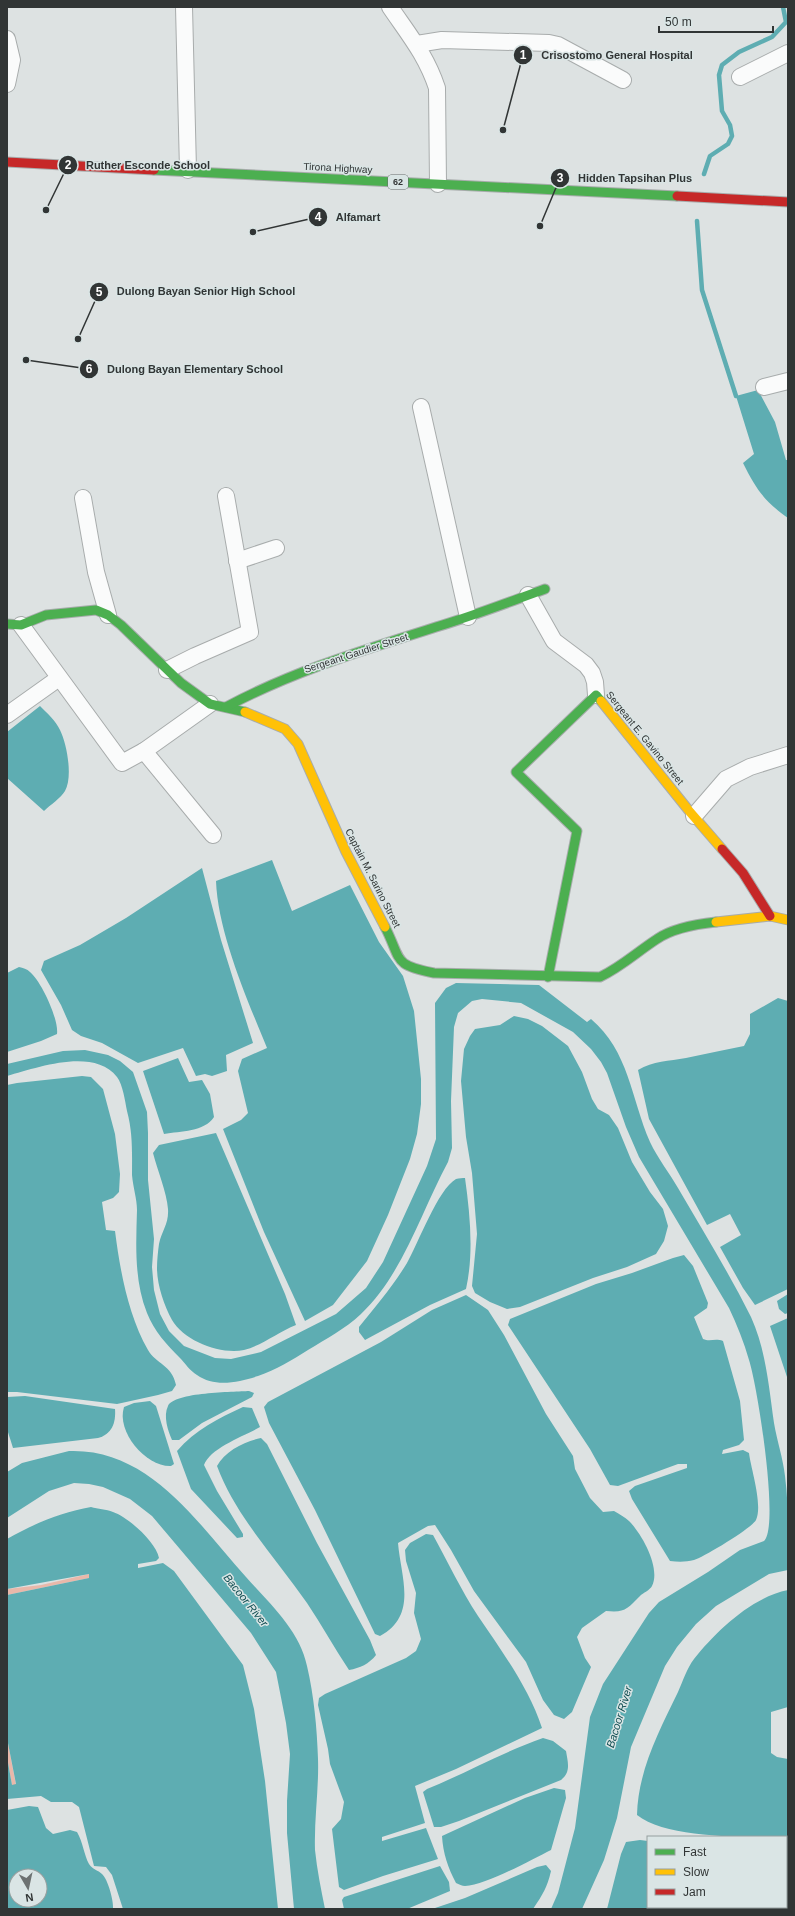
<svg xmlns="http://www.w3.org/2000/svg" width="795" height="1916" viewBox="0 0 795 1916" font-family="Arial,sans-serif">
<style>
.forest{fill:#e9b8aa}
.water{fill:#5eadb2;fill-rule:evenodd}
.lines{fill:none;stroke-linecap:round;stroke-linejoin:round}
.stream{stroke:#5eadb2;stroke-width:4.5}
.street-casing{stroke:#a8acac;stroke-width:18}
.fast-casing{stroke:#a8acac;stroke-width:11}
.slow-casing{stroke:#a8acac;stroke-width:11}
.jam-casing{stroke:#a8acac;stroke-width:11}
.street{stroke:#fafbfb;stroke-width:16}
.fast{stroke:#4caf50;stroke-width:9}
.slow{stroke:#ffc107;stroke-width:9}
.jam{stroke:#c62828;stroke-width:9}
.labels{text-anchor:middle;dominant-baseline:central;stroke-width:3;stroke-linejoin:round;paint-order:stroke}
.shield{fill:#dae5e5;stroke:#646a6a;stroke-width:1}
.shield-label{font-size:9px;font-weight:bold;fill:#313535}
.street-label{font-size:10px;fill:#313535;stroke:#dae5e5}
.water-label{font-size:11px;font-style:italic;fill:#0f4d51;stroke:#dae5e5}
.leader{fill:none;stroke:#313535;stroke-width:1.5}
.callout-dot{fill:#313535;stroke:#dae5e5;stroke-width:1.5}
.mark-label{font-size:12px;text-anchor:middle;font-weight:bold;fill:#fff}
.callout-label{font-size:11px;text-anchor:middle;font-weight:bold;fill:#313535;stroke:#dae5e5;stroke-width:3;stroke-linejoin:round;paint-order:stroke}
</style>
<rect width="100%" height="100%" fill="#dde2e2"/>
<g class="forest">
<path d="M89,1574V1578L7,1595V1589L41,1585Z"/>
<path d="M7,1738L16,1785H12L7,1757Z"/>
</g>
<g class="water">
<path d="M758,390L775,422L786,460H788V518C764,501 756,489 743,463L754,454L736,396Z"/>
<path d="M40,706C47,713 56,721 60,730C67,744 73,777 65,791C61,798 50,805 44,811L7,778V732Z"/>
<path d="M272,860L292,911L350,885L379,942L403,976L414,1011L421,1079V1104L417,1134L410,1159L388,1215L367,1261L333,1305L305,1321L264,1232L223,1129L241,1120L248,1113L238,1071L242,1059L267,1048C247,999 218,933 216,881Z"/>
<path d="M202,868L221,940L253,1043L226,1055L227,1071L212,1076L205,1074L196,1076L183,1048L138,1063L102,1043L81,1036L72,1030L61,1005L41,970L44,961L80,945L126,918Z"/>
<path d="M19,967C23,968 27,969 30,972C41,981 59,1019 57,1034L41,1041L7,1052V973Z"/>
<path d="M456,983L539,985L587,1022L591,1019C629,1051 631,1098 650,1142C658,1159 669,1172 678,1188C703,1231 729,1273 751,1317C766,1350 769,1388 774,1423C777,1441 783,1458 785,1476C789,1507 788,1538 788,1570L769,1574L716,1606L696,1624L677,1647L665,1666L631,1747L617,1818L604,1860L582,1909H551L558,1893L575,1828L590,1717L603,1684L649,1613L659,1602L708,1572L740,1550L764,1541C780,1526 757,1384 749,1360C744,1342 737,1325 729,1308L639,1157L626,1127L607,1073L601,1062L591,1049L573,1032L521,1003L482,999L472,1001L458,1013L454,1027L451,1101L452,1148L448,1162C421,1212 403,1274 361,1314C345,1329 326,1339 308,1350C292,1360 276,1370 258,1376C239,1382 215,1388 197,1375C190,1371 185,1363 180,1358C167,1345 154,1331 147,1313C134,1280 136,1245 137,1210C137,1199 133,1187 132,1175C132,1153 133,1133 127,1111C125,1101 123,1085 117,1077C93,1047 37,1068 7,1076V1064L63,1051L85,1050L108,1055L120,1061L133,1072L147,1112L148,1133V1180L154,1239L152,1267L154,1290L160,1314L169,1331L184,1346L215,1358L231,1359L261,1352L336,1314L366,1288L383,1262L427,1166L436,1139L435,1003L446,988Z"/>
<path d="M778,998L788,1001V1289L755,1305L743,1288L720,1247L741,1235L730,1214L707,1225L649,1119L638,1070C653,1061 669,1061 686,1058C705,1054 724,1050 744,1046L750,1034V1014Z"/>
<path d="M514,1016L528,1019L542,1026L568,1046L582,1072L592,1099L598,1109L609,1115L618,1128L632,1162L650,1192L663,1209L668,1226L664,1241L656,1254L627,1267L593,1278L520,1307L507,1309L490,1302L475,1293L472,1286L477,1234L472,1173L466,1137L461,1081L464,1049L470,1036L475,1029L500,1025Z"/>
<path d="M178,1058L189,1082L202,1080L210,1094L214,1117C204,1132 181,1131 164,1134L143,1071Z"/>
<path d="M82,1076L91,1077L103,1089L115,1134L120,1174L119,1192L113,1198L102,1202L106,1230L115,1231C120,1270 128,1315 148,1350C156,1364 172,1365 176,1385L172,1391L158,1395L117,1404L17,1392H7V1085L17,1083Z"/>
<path d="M216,1133L285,1294L296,1325C278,1332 263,1345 244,1350C221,1355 184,1341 172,1320C164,1305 157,1285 157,1268C157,1260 158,1251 159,1244C162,1230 169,1224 168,1209C167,1193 157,1169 153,1153L159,1145Z"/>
<path d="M465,1178C470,1214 474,1253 466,1289L430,1305L365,1340L359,1332V1327C376,1306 393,1286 407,1263C418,1244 438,1189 456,1179C459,1178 463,1178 465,1178Z"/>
<path d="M684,1255L693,1266L708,1303L707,1308L694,1317L703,1339C710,1342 715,1338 723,1341L740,1401L744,1440L739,1445L723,1450L722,1454L743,1450L749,1453C751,1469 763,1505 756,1520C752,1528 704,1557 694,1560C686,1562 679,1562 670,1561L632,1499L629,1491L635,1486L687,1468V1464H678L618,1486L610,1485L590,1449L508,1325L510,1319L596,1284L632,1273L673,1258Z"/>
<path d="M788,1294V1313L785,1314L779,1309L777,1301Z"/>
<path d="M466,1295L488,1310L504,1335L546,1414L573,1456L575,1469L590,1498L603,1512L614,1511C619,1514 625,1517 629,1521C642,1534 661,1568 652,1586C650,1590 643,1593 640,1596C627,1609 625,1613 606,1611L582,1628L577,1637L585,1658L591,1667L572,1712L564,1719L554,1715L543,1700L526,1662L474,1591L451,1550L435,1525L428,1526L398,1543C401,1578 418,1615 380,1636L375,1634L315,1510L269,1423L264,1407L268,1402L381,1342L432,1310Z"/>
<path d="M788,1318V1380L770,1326Z"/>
<path d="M249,1391L254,1393L252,1397L202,1423L179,1440H172C168,1431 163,1416 168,1406C174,1392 234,1392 249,1391Z"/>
<path d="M25,1396L115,1409C116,1423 112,1434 98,1438L13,1448L7,1429V1397Z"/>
<path d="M150,1401L156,1406L174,1464L171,1466C146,1467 116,1432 124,1407L134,1403Z"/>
<path d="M243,1407L252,1408L260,1427C244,1436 210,1448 204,1465L217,1491L243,1534V1537L237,1538L191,1489L177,1451C195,1430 219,1418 243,1407Z"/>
<path d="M261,1438L267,1444L317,1543L370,1640L376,1655C369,1664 360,1668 349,1670C334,1648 322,1625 307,1603C276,1558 236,1517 217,1466C225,1451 245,1441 261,1438Z"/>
<path d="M69,1451C150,1448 198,1524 246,1577C269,1603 300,1631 307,1666C314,1696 317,1728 318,1759C319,1789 314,1819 315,1850C317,1870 321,1889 325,1909H294L287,1833V1801L290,1754L286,1723L276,1672L251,1633L152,1516L130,1499L103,1487L89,1484L74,1483L49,1491L7,1518V1472L22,1463Z"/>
<path d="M91,1507C98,1509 106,1509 113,1512C128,1517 156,1542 159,1558L156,1561L138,1564V1568L163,1563L174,1571L243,1665L254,1709L265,1781L278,1909H123L112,1875L106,1867L94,1866L79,1807L72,1802H51L41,1796L7,1799V1757L12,1785L16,1784L7,1738V1595L89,1578V1574L7,1589V1539C33,1524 62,1512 91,1507Z"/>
<path d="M426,1534L433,1535C448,1562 461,1590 478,1616C501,1650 529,1688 542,1728L456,1769L415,1786L425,1823L382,1837V1841L426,1828L438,1859L383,1876L344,1890L339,1887L332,1829L341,1819L344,1802L330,1764L328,1749L318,1705L319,1698L325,1694L406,1658L416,1651L421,1639L414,1613L416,1593L406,1561L405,1550L410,1543Z"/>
<path d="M788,1590V1707L771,1712V1753L777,1757L788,1759V1844H786V1837C748,1837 667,1839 637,1815C638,1771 659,1731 678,1692C683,1681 687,1668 694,1659C716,1631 752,1597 788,1590Z"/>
<path d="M543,1738L553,1741L566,1751C568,1763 571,1772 561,1780L459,1821L441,1827H434L423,1792L427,1789C466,1773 503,1752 543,1738Z"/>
<path d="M554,1788L565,1790L566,1798L551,1850C531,1860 486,1885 465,1886C462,1886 459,1884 456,1883C448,1868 443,1853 442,1836L525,1798Z"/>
<path d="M29,1806L38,1807L46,1828L53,1834L70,1830L77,1832C83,1842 84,1855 89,1864C93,1870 98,1870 102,1874C108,1879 114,1902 113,1909H7V1810ZM16,1876H40V1900H16Z"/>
<path d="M640,1840L648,1841V1907H700V1909H607L621,1854L626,1842Z"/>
<path d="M546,1865L551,1871C547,1888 543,1894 533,1909H432L465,1898L537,1867Z"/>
<path d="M440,1866L449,1882L450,1891L407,1909H344L342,1900L344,1897Z"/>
<path d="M786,1885H788V1909H711L710,1907H786Z"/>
</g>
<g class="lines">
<g class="stream">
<path d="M704,174L710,156L728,144L732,136L730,125L722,111L719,75L722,65L739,52L772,37L786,22L783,7"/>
<path d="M697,221L702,290L736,396"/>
</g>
<defs>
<g id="street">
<path d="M184,7L188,170"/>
<path d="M390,7C409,35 426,55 437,88L438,184"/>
<path d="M7,39L12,60L7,84"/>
<path d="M417,44L442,40L549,43L558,45L623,80"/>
<path d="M740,77L788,53"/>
<path d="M764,387L788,381"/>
<path d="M421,407L468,617"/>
<path d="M83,498L96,572L108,615"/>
<path d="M237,561L276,548"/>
<path d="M528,595L554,641L586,665L592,673L595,682L596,695"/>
<path d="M21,625L122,763L144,751L210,704"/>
<path d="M167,670L195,656L250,632L226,496"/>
<path d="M7,715L59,678"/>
<path d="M144,751L213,835"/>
<path d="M694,816L726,779L750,767L788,755"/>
</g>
<g id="fast">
<path d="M154,170L677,196"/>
<path d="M7,624L21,625L46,615L96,610L108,615L121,625L181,683L210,704L245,712"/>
<path d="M226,707C293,671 364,650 436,627C473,616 509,602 545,589"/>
<path d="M385,927C402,960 392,965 434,973L600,977C621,967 637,952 657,939C673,928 697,924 716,922"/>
<path d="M548,977L577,831L516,772L596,695L601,701"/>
</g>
<g id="slow">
<path d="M601,701L690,812L722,849"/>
<path d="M245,712L285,729L298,744L346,852L385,927"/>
<path d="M716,922L770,916L788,920"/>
</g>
<g id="jam">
<path d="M7,162L154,170"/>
<path d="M677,196L788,202"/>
<path d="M722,849L743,873L770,916"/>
</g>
</defs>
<use href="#street" class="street-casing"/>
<use href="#fast" class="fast-casing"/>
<use href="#slow" class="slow-casing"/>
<use href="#jam" class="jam-casing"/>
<use href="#street" class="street"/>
<use href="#fast" class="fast"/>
<use href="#slow" class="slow"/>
<use href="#jam" class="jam"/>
</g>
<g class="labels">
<rect class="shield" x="388" y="175" width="20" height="14" rx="3"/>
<g class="shield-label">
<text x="398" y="182">62</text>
</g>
<g class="street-label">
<text transform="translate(338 168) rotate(3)">Tirona Highway</text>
<text transform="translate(356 653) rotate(-18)">Sergeant Gaudier Street</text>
<text transform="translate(645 738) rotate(51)">Sergeant E. Gavino Street</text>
<text transform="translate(373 878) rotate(63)">Captain M. Sarino Street</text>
</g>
<g class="water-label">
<text transform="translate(246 1600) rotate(51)">Bacoor River</text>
<text transform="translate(619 1717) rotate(-73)">Bacoor River</text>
</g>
</g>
<path class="leader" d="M503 130L523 55M46 210L68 165M540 226L560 178M253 232L318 217M78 339L99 292M26 360L89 369"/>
<g class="callout-dot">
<circle cx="503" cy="130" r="4"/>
<circle cx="46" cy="210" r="4"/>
<circle cx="540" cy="226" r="4"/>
<circle cx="253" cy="232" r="4"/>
<circle cx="78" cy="339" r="4"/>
<circle cx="26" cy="360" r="4"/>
<circle cx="523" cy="55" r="10"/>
<circle cx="68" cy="165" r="10"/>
<circle cx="560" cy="178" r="10"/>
<circle cx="318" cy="217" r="10"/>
<circle cx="99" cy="292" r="10"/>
<circle cx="89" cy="369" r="10"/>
</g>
<g class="mark-label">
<text x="523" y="59">1</text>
<text x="68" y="169">2</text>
<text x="560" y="182">3</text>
<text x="318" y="221">4</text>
<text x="99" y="296">5</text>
<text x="89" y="373">6</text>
</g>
<g class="callout-label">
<text x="617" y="59">Crisostomo General Hospital</text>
<text x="148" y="169">Ruther Esconde School</text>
<text x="635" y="182">Hidden Tapsihan Plus</text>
<text x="358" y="221">Alfamart</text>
<text x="206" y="295">Dulong Bayan Senior High School</text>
<text x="195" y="373">Dulong Bayan Elementary School</text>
</g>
<rect width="795" height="1916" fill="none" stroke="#313535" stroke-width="16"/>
<rect x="647" y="1836" width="140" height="72" fill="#dae5e5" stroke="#969f9f"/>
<rect x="655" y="1849" width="20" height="6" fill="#4caf50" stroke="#969f9f"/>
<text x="683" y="1856" font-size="12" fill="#313535">Fast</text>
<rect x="655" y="1869" width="20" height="6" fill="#ffc107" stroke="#969f9f"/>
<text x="683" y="1876" font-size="12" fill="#313535">Slow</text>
<rect x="655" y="1889" width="20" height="6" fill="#c62828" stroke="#969f9f"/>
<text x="683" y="1896" font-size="12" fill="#313535">Jam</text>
<g transform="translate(28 1888) rotate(171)"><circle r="19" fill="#dae5e5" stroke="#969f9f"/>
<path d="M0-3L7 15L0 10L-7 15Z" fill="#6d7272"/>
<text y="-6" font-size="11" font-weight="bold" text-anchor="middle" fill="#313535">N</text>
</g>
<path d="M659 26v6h114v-6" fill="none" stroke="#313535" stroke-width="2"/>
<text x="665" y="26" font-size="12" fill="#313535" stroke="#dae5e5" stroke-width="3" paint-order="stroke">50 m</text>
</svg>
